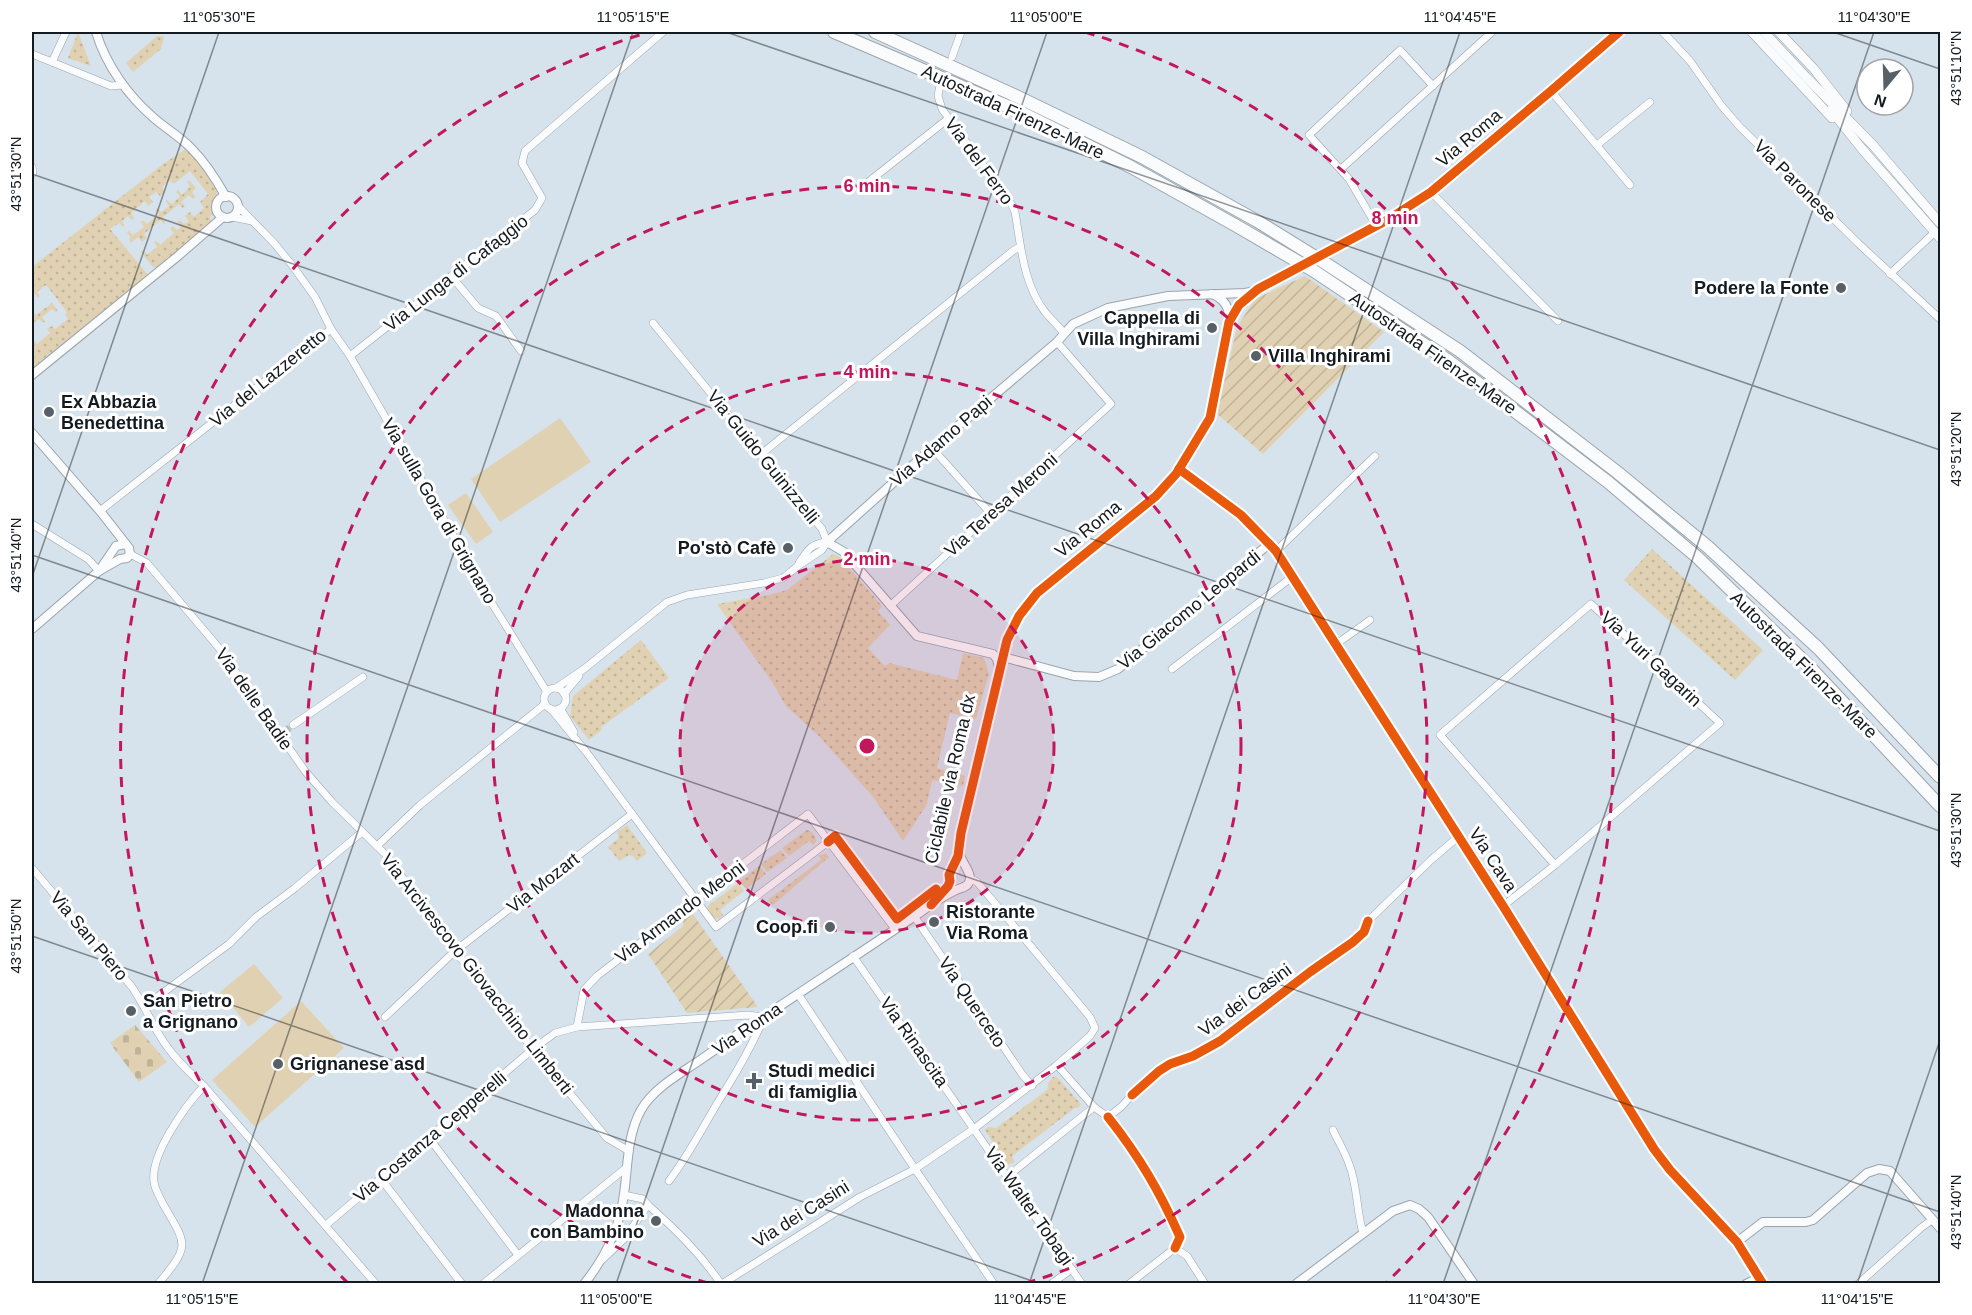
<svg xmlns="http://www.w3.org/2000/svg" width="1972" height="1315" viewBox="0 0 1972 1315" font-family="Arial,sans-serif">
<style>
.grass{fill:url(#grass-dots)}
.cemetery{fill:url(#cemetery-stones)}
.garden{fill:url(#garden-furrows)}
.pitch{fill:#e0d1b3}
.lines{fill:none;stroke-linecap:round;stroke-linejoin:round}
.minor-tunnel{stroke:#b0bbc3;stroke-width:7;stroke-dasharray:7 3.5;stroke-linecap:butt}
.minor-casing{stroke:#9ca4ab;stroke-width:8}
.tertiary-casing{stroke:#9ca4ab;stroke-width:10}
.secondary-casing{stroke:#9ca4ab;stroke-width:10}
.motorway-casing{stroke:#9ca4ab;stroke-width:14}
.minor{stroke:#f9fbfc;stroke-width:7}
.tertiary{stroke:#f9fbfc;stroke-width:8}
.secondary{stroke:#f9fbfc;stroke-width:9}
.motorway{stroke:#f9fbfc;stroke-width:12}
.cycleway-casing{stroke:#fff;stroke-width:13}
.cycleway{stroke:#e8590c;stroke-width:9}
.ticks{fill:none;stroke:#131a20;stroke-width:1.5;stroke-opacity:0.45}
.ring{fill:none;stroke:#c2185b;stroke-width:3;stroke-dasharray:10 8}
.poi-dot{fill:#586067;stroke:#fff;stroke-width:2}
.labels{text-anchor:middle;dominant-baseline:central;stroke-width:6;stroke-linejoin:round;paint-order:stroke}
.street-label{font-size:18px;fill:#131a20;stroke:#fff}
.poi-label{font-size:18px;font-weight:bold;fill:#131a20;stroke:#fff;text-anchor:start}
.centre{fill:#c2185b;stroke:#fff;stroke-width:3}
.ring-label{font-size:18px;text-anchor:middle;font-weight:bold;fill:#c2185b;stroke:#fff;stroke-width:6;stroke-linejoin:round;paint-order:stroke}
.neatline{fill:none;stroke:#131a20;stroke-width:2}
.ticks-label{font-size:15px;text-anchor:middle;fill:#131a20}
</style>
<defs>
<pattern id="grass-dots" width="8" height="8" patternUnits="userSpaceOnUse" patternTransform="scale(1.5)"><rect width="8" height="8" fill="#e0d1b3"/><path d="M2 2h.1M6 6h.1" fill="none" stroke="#bfb39a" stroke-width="1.8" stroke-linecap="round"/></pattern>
<pattern id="cemetery-stones" width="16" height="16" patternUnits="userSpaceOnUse" patternTransform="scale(1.5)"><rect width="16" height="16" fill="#e0d1b3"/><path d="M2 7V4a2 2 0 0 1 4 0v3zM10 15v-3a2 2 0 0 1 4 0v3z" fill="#bfb39a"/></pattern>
<pattern id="garden-furrows" width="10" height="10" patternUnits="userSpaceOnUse" patternTransform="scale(1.5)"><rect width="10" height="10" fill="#e0d1b3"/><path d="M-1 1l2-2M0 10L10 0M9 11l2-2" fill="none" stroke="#bfb39a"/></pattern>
</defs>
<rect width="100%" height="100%" fill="#d7e3ec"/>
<g class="grass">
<path d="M78,32L91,66L68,58Z"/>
<path d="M157,36H162L164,37L161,49L133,72L126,63Z"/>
<path d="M186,149C197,161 219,179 217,197C217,203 214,209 213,216L211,215L210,219L212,221L209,225L157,269L152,266L141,252L143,250L147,255L157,247L154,242L156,241L160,245L174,233L170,228L173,226L177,230L181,227L177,222L180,220L184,224L189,221L185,216L190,212L194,217L204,208L200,202L208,194L190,171L174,184L170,180L162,187L165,192L160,196L156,192L149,197L153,202L148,206L145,201L131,213L134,218L132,220L128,216L122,221L125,226L123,227L119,223L110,229L148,275L32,368V348L34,346L32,341L33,340L37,344L50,333L47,329L52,326L55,329L68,319L65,315L67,312L46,285L37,292L40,296L38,298L35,294L32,296V267L163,164Z"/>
<path d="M189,180L196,188L192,192L195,197L193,199L189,195L181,202L185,206L182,208L179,204L162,218L166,222L164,224L160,220L144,234L147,238L142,242L138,237L131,243L129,239L131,237L127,233L129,231L133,235L144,227L141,222L143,220L147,224L159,214L155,210L158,208L161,212L169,206L166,201L167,200L172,204L180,196L176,192L178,190L182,195L190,187L187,182Z"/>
<path d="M52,303L58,311L56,313L52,309L42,317L45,322L43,323L39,319L32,325V318L34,316L32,313L33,311L36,315Z"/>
<path d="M1652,549L1763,650L1735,680L1624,580Z"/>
<path d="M833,554L840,557L882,606L878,611L890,625L868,648L885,666L889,663L957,680L963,653L984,658L989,674L976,719L950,713L937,768L965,776L963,786L932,780L927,804L903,841L874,798L818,735L786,706L772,682L717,604L769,595L787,590Z"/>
<path d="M641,640L669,678L601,727L602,730L589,740L570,716L573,696Z"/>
<path d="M627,825L647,853L637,861L633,856L629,855L619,861L608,847L619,838L617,832Z"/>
<path d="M807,830C812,830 817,837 816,842L813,845L809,841L789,856L782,848Z"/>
<path d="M781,850L787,858L767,872L761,864Z"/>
<path d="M826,853L829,857L773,905L768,900L821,860L819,856Z"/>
<path d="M759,866L766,874L746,889L740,881Z"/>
<path d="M738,883L744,891L720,910L723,915L719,919L714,918L707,909L708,906Z"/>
<path d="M1053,1077H1057L1081,1104L1078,1108H1075L1012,1156L1015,1162L1007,1165L985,1130L988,1127L996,1128L1047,1090L1049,1082Z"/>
</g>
<path class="cemetery" d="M135,1025L167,1062L139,1082L110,1043Z"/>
<g class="garden">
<path d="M1305,276L1384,332L1263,454L1217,414L1237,327L1255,299Z"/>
<path d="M693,914L758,1007L687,1013L648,954L683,926V919Z"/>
</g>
<g class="pitch">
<path d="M560,418L591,462L500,522L471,479Z"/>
<path d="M466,493L493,532L476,544L448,505Z"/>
<path d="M254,964L283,998L249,1027L220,992Z"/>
<path d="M301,1001L344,1048L255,1127L212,1080Z"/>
</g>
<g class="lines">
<path class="minor-tunnel" d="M284,732L293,725"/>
<defs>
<g id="minor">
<path d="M1663,32L1690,61L1721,105L1739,126L1859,244L1940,319"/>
<path d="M32,54L111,86L123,85"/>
<path d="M952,57L961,32"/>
<path d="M52,62L66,32"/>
<path d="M940,85L938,96L942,109L1012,205L1015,212C1021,246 1023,283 1045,312C1051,319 1058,326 1064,333"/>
<path d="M1551,91L1630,185"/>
<path d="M1597,145L1650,102"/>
<path d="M32,167L33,172L32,174"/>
<path d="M1341,169L1492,32"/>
<path d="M862,187L949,118"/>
<path d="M1431,192L1558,321"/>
<path d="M238,206L274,243L292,265L315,297L331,329L350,356L493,605L547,692"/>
<path d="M232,217L252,221"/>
<path d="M1376,225L1349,179L1309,135L1400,50L1433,86"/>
<path d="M1890,274L1935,232"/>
<path d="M452,277L478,308L496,316L521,351"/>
<path d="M653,323L822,529L827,542"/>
<path d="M350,356L535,210L542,198L522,163L525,151L663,32"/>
<path d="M932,448L992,515"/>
<path d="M760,455L1014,250L1020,247"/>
<path d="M100,511L331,329"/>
<path d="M32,524L88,559L99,571"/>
<path d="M1276,551L1375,456"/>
<path d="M130,554L147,563L219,648L305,771L332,802L387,856L455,951L533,1049L607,1138L629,1151"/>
<path d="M799,563C808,550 810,544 827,542"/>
<path d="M890,606L1111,404L1057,342"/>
<path d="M1335,645L1370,620"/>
<path d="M1172,669L1292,577"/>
<path d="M556,688L584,669L667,602L687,595L764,583L783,578L798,566L822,550L827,542"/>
<circle cx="555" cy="699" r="11"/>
<path d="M564,694L579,676"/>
<path d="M560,708L574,732"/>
<path d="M551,709L587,753L716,927L828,842"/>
<path d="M293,725L363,677"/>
<path d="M377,846L420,805L545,704"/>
<path d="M32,868L132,987C143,1003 150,1020 160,1036C171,1055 188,1071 204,1086L376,1284"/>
<path d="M971,879L977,882L983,889L1090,1017L1095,1028L1090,1036L1057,1065"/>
<path d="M1503,906L1555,865L1720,723L1591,604L1440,735L1555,865"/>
<path d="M914,916L1022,1074L1032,1086"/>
<path d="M1368,921L1431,860L1458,837"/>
<path d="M853,956L1082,1284"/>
<path d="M798,994L915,1169L994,1284"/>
<path d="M145,1006L229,944L256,917L295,888L362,832"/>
<path d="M385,1017L455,951L632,814"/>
<path d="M577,1027L584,990L597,976L808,814L895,929"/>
<path d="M1333,1130C1338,1141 1345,1152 1349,1164C1358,1186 1356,1210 1363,1233"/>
<path d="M429,1138L518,1255"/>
<path d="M1008,1176L1094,1107"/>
<path d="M381,1179L462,1284"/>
<path d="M648,1205C675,1229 700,1253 721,1284"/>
<path d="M326,1225L533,1049L555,1033L577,1027L748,1015L764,1017C752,1047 735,1075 718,1102C702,1129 688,1156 669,1181"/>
<path d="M603,1259L624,1239L648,1205L643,1199L624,1195"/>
<path d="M158,1284C191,1245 187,1245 163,1204C160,1197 155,1190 154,1182C150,1154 186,1105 204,1086"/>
<path d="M483,1284L627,1167"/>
<path d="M722,1284L860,1197L915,1169L975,1128L1057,1065L1094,1107L1108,1117L1121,1107L1132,1095"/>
<path d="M1051,1284L1072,1269"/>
<path d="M1129,1284L1175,1248L1187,1256L1205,1284"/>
<path d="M1858,1284L1922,1227L1932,1220"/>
</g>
<g id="tertiary">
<path d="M96,32C106,65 128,96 155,119C167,129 180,137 191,148C206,163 216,179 226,197"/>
<circle cx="227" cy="207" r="11"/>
<path d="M1328,252L1389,219L1431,192L1551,91L1619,32"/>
<path d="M1212,294C1225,299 1230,308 1229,321"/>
<path d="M32,375L178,256L223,217"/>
<path d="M32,433L100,511L129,548L130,554L127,558L120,559L99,571"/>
<path d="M1179,469L1241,515L1276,551L1503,906L1654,1149L1670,1170L1737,1242L1763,1284"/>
<path d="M32,629L99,571L116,546L125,544"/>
<path d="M1003,657L1074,676L1099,677L1118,669L1269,544"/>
<path d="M999,667L997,659L993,654L917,636L844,552L827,542L932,448L1057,342L1073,324L1108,308L1168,296L1245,293L1255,291"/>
<path d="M931,905L944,891L950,881L949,875L958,856L961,833L1007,640L1019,616L1037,593L1156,496L1176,474L1210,418L1229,322C1243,295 1270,283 1295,269"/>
<path d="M1737,1242L1763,1222H1806L1813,1220L1867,1173L1879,1169L1890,1171L1940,1228"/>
<path d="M584,1284C605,1258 620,1226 624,1194C628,1166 627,1135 641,1110C654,1087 682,1073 703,1058C774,1009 847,962 918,914C930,905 943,896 956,890C960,888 965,888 968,884C975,875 961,863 959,852"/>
<path d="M1296,1284L1393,1211L1410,1205L1419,1209L1428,1217L1474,1284"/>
<path d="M1746,1284L1758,1278"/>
</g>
<g id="secondary">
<path d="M1752,32L1832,118"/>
<path d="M1764,32L1806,77L1872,144L1940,223"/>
<path d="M1779,32L1814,69L1847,111"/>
<path d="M1831,110L1862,149L1940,238"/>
</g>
<g id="motorway">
<path d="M834,32L1014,109L1131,167L1235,225L1314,271L1449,361L1608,482L1697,557L1807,664L1940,806"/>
<path d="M875,32L1016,96L1142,157L1257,221L1325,263L1460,351L1617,472L1708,547L1818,648L1940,777"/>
</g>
</defs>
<use href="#minor" class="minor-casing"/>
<use href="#tertiary" class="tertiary-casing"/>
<use href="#secondary" class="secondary-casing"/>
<use href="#motorway" class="motorway-casing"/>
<use href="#minor" class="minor"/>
<use href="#tertiary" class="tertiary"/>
<use href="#secondary" class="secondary"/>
<use href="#motorway" class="motorway"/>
<defs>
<g id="cycleway">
<path d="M1179,469L1241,515L1276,551L1503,906L1654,1149L1670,1170L1737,1242L1763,1284"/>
<path d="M828,842L835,836L897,919L936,889"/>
<path d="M931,905L948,886L950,881L949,875L958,856L961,833L1007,640L1019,616L1037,593L1156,496L1176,474L1210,418L1229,322L1239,305L1258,289L1389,219L1431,192L1551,91L1619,32"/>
<path d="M1132,1095L1159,1071L1170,1064L1193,1056L1220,1041L1310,972L1353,942L1364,932L1368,921"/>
<path d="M1108,1117C1139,1156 1160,1192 1180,1237L1175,1248"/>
</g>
</defs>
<use href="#cycleway" class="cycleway-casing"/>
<use href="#cycleway" class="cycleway"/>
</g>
<path class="ticks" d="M726,32L1940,450M1833,32L1940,69M32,174L1940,831M32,555L1940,1212M32,577L219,32M32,936L1041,1284M202,1284L633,32M616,1284L1047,32M1029,1284L1460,32M1443,1284L1874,32M1857,1284L1940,1040"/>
<circle cx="867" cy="746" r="187" fill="#c2185b" fill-opacity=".12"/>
<g class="ring">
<circle cx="867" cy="746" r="187"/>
<circle cx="867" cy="746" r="374"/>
<path d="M708 1283A560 560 0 1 1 1026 1283"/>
<path d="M348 1283A747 747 0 0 1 649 32M1085 32A747 747 0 0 1 1386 1283"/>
</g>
<g class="poi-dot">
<circle cx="1841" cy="288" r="6"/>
<circle cx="1212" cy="328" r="6"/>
<circle cx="1256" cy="356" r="6"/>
<circle cx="49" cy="412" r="6"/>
<circle cx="788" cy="548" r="6"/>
<circle cx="934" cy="922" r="6"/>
<circle cx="830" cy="927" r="6"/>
<circle cx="131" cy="1011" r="6"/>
<circle cx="278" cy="1064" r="6"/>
<path d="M751 1072h6v6h6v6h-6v6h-6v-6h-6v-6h6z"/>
<circle cx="656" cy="1221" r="6"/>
</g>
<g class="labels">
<g class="street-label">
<text transform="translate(1013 112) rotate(25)">Autostrada Firenze-Mare</text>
<text transform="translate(1469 138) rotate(-40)">Via Roma</text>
<text transform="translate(979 161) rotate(54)">Via del Ferro</text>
<text transform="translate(1795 181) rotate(45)">Via Paronese</text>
<text transform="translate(456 273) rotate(-38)">Via Lunga di Cafaggio</text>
<text transform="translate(1433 353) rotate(35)">Autostrada Firenze-Mare</text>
<text transform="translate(268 378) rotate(-39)">Via del Lazzeretto</text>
<text transform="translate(941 441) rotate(-41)">Via Adamo Papi</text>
<text transform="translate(763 457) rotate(51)">Via Guido Guinizzelli</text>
<text transform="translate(1001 505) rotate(-42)">Via Teresa Meroni</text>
<text transform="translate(439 511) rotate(60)">Via sulla Gora di Grignano</text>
<text transform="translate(1088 529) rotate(-39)">Via Roma</text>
<text transform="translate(1189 610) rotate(-39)">Via Giacomo Leopardi</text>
<text transform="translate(1651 659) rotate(43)">Via Yuri Gagarin</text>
<text transform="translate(1804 665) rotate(45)">Autostrada Firenze-Mare</text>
<text transform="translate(254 699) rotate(55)">Via delle Badie</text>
<text transform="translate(950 779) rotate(-77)">Ciclabile via Roma dx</text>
<text transform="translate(1493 860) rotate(57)">Via Cava</text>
<text transform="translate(543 883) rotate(-38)">Via Mozart</text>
<text transform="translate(680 912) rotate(-37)">Via Armando Meoni</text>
<text transform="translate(89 936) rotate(50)">Via San Piero</text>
<text transform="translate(477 974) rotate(52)">Via Arcivescovo Giovacchino Limberti</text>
<text transform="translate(1245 1000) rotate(-36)">Via dei Casini</text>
<text transform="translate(972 1002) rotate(56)">Via Querceto</text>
<text transform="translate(747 1029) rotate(-34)">Via Roma</text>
<text transform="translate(914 1042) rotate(55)">Via Rinascita</text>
<text transform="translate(430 1137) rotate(-40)">Via Costanza Cepperelli</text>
<text transform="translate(1029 1206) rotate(55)">Via Walter Tobagi</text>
<text transform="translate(801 1214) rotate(-32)">Via dei Casini</text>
</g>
<g class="poi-label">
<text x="1829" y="288" text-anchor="end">Podere la Fonte</text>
<text x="1200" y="318" text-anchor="end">Cappella di<tspan x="1200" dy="21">Villa Inghirami</tspan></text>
<text x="1268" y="356">Villa Inghirami</text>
<text x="61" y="402">Ex Abbazia<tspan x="61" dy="21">Benedettina</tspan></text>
<text x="776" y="548" text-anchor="end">Po'stò Cafè</text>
<text x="946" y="912">Ristorante<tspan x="946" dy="21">Via Roma</tspan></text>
<text x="818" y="927" text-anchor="end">Coop.fi</text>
<text x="143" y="1001">San Pietro<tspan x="143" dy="21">a Grignano</tspan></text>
<text x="290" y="1064">Grignanese asd</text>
<text x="768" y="1071">Studi medici<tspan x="768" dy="21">di famiglia</tspan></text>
<text x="644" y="1211" text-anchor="end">Madonna<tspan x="644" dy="21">con Bambino</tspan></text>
</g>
</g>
<circle cx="867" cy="746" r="9" class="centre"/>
<g class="ring-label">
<text x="867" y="192">6 min</text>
<text x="1395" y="224">8 min</text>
<text x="867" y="378">4 min</text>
<text x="867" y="565">2 min</text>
</g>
<rect width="1972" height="1315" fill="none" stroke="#ffffff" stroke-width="66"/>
<g transform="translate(1885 87) rotate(199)"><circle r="28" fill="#ffffff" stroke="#a1a3a6" stroke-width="1.5"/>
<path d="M0-4.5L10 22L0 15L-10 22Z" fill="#586067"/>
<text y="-9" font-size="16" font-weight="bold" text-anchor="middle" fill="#131a20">N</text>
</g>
<rect x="33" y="33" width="1906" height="1249" class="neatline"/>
<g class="ticks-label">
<text x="219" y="22">11°05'30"E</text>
<text x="633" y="22">11°05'15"E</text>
<text x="1046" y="22">11°05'00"E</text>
<text x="1460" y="22">11°04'45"E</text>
<text x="1874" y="22">11°04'30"E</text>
<text transform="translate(1956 68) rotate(-90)" y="5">43°51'10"N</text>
<text transform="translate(16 174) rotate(-90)" y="5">43°51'30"N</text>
<text transform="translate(1956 449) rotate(-90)" y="5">43°51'20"N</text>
<text transform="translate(16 555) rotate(-90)" y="5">43°51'40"N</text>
<text transform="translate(1956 830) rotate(-90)" y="5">43°51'30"N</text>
<text transform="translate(16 936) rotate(-90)" y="5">43°51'50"N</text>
<text transform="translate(1956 1212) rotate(-90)" y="5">43°51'40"N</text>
<text x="202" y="1304">11°05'15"E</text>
<text x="616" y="1304">11°05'00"E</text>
<text x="1030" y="1304">11°04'45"E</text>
<text x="1444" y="1304">11°04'30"E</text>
<text x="1857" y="1304">11°04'15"E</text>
</g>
</svg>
